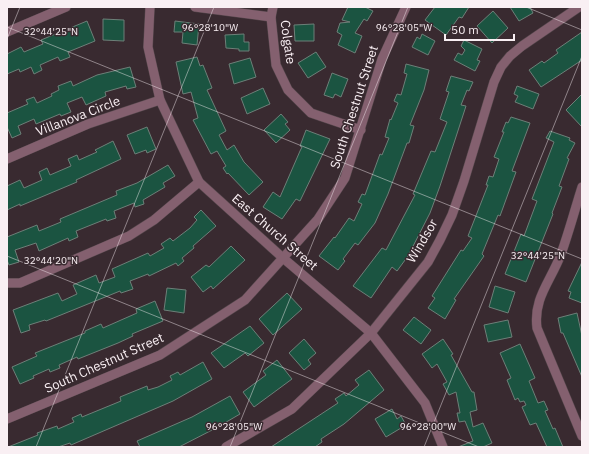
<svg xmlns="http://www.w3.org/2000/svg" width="589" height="454" viewBox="0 0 589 454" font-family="'IBM Plex Sans',sans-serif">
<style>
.building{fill:#1b5441;stroke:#6d7f78}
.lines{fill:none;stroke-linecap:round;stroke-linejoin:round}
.minor-casing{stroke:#54464b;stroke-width:10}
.minor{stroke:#84606f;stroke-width:9}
.ticks{fill:none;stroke:#f9eff3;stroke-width:1;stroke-opacity:0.45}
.labels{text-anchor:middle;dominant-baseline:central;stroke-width:3;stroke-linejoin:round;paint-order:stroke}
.street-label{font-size:13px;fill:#f9eff3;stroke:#392a30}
.ticks-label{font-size:10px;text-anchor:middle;fill:#f9eff3;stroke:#392a30;stroke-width:3;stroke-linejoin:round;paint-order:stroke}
</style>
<rect width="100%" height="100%" fill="#392a30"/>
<g class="building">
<path d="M348,7H365L373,11L367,21L364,19L355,33L362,36L355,53L338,45L342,35L337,32L340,23L350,22L342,20Z"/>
<path d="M435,7H469L462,18L459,17L446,35L425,20Z"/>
<path d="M510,7H530L533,13L519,21Z"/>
<path d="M493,11L508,28L492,43L477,26Z"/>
<path d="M103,19L124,20V41L103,40Z"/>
<path d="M87,21L95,41L68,52L70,57L60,61L58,57L40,65L42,70L34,74L31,67L20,72L19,69L7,74V54L21,47L24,52L43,44L41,40Z"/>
<path d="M175,21L199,24L197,45L182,43L183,32H174Z"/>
<path d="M314,24V41H295L294,25Z"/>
<path d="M582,32V60L541,87L529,70L542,61L544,63L558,53L556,50Z"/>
<path d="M244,34V42H249V51H239V49L226,48L225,35Z"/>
<path d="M422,34L435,41L428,55L412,47L417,37L420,39Z"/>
<path d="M464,40L482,49L477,60L480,61L475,71L454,60L458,53L462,55L465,50L461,46Z"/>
<path d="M316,52L326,67L308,78L298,63Z"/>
<path d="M197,57L200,66L203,65L212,88L207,90L226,131L219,135L227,150L234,145L244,162L263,182L249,195L228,173L227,174L223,168L226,166L217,151L211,154L193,120L198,118L191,92L183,94L176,62Z"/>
<path d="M250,58L256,77L234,84L229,64Z"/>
<path d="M406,64L429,70L424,90L410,125L414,126L409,143H407L388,194L375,223L358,245L355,243L343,259L345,261L338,270L319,256L334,237L335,238L349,218L354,221L362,204L358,202L362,194L365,195L380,154L382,155L389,138L385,137L390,119L391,120L398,103L394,101L397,94L401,95L407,74L404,73Z"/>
<path d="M130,67L136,87L127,89L126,86L105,92L106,96L86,105L82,97L67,103L71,112L61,116L60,114L36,124L34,119L18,126L21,134L12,138L7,127V113L28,104L26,100L34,97L37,103L52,96L51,94L59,90L58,86L71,81L73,86L97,75Z"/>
<path d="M332,73L348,79L341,97L335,94L333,98L324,95Z"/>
<path d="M451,76L473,82L469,91L467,90L461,105L466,106L440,186L430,213L408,256L397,271L392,267L371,298L353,286L382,248L386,250L415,195L413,194L431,151L435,152L447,122L440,119L449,92L446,91Z"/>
<path d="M517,86L539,94L533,109L515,102L518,96L514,94Z"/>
<path d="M263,88L270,104L247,114L241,98Z"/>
<path d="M582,94V127L566,110Z"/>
<path d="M281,114L288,122L285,124L290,130L276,143L264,130Z"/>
<path d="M511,117L530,123L512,171L516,172L500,216L498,215L482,254L484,256L454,299L456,300L445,319L428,308L435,298L432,296L461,250L463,251L472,238L468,236L488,185H486L489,176L493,177L499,159L494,157L504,132H502L506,122L508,123Z"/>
<path d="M147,127L156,149L147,153L146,150L135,154L127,135Z"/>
<path d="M306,130L330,139L300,201L296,199L282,219L263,207L273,192L280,197L300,151L302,147L300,146Z"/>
<path d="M550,131L570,138L569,140L575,143L567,158L569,159L559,186L562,187L552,213L553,214L526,282L505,274L521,234L524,236L537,201L532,199L554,142L546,138Z"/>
<path d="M113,141L121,159L76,180L77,182L20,206V204L7,210V186L20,180L24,188L42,180L39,172L47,168L50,175L71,166L68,159L77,155L79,160L97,152L95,150Z"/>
<path d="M168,165L175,176L163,183L165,187L143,200L144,204L135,207L134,203L114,211L116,218L107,221L106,219L76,231L78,237L69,241L68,238L39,251L36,243L15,250L19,262L9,265L7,260V237L37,225L39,231L61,222L60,219L117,195L116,191L137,183Z"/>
<path d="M201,210L216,226L193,246L194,248L182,258L184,261L178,266L176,263L149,276L148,274L130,281L133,289L121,293L120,291L46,321L45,320L29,325L30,330L21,333L13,310L58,293L62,301L77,294L73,285L96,275L99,283L115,277L112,269L148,253L150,256L164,248L161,244L170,238L173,241L190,228L197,220L194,217Z"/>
<path d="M231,246L245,260L213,289L211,286L203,292L191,277L206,265L209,267Z"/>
<path d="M582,262V303L569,298L571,292L568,291Z"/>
<path d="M495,286L515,292L508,313L489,307Z"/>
<path d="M167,288L186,290L184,313L164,310Z"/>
<path d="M287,293L302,309L273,335L259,319Z"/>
<path d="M155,301L163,321L132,334L133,336L118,343L78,359L77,357L59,365L60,368L50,372L49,369L33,376L34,378L20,384L12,367L37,356L35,353L85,333V331L101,324L103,328L137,313L136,309Z"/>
<path d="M577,313L582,336V377L563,333H561L558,318Z"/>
<path d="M414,317L431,330L421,344L403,330Z"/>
<path d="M508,320L512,337L488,342L484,325Z"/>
<path d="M250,326L264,343L248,356L245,353L224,368L211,353Z"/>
<path d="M304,339L316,353L308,360L311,364L304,370L289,353Z"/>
<path d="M443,339L453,354L451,355L472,392H474L477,410L470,412L473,427L483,423L492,443L483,447H458L473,441L465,421L459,422L457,413H460L456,392L449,395L443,384L447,382L437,364L432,368L422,354Z"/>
<path d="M520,344L535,378L529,381L538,403L544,401L548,410L545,411L553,429L555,428L563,447H547L536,423L530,425L522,407L526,405L524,401L520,402L518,398L515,400L507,380L511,378L500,353Z"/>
<path d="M277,360L292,379L254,407L243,392L266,375L263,371Z"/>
<path d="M203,362L212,379L173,401L71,445L70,443L58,447H8L38,435L37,433L57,426L58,429L74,422L72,418L81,414L82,417L121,401L120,397L147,386L148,390L158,387L172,380L170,376L178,372L180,375Z"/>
<path d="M369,370L384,390L344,424L321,439L322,442L315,447H271L338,403L335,399L344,393L346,396L359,385L355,380Z"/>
<path d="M230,396L240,414L216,428L179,447H140L137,441L192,417Z"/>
<path d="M392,409L397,419L401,416L406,425L386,437L375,419Z"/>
</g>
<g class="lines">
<defs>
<g id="minor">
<path d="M150,7L148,47L160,100L199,182L283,258L371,333L425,403L443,447"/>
<path d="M195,7L271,17"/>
<path d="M273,7L271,17L276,65L288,90L311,113L361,130"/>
<path d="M7,32L66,7"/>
<path d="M7,159L88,124L160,100"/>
<path d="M582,187C575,209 569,232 561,254C551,281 533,298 537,328L582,436"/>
<path d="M7,283H20L129,236L154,220L199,182"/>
<path d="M7,419L160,355L245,300L318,219L345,178L382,59L406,7"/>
<path d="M226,447L292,409L371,333L428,262L440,240L452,215L464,181L494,82L501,67L510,56L522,46L579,7"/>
</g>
</defs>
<use href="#minor" class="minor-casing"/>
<use href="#minor" class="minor"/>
</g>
<path class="ticks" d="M526,7L582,30M7,27L582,259M7,39L20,7M7,256L479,447M36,447L214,7M230,447L408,7M424,447L582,56"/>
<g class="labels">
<g class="street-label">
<text transform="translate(288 42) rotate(82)">Colgate</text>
<text transform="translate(354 107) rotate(-72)">South Chestnut Street</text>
<text transform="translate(78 116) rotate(-21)">Villanova Circle</text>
<text transform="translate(275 232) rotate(41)">East Church Street</text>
<text transform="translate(422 241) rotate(-60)">Windsor</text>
<text transform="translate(104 363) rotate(-24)">South Chestnut Street</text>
</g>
</g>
<g class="ticks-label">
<text x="210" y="31">96°28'10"W</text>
<text x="404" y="31">96°28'05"W</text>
<text x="51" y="35">32°44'25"N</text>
<text x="538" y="259">32°44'25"N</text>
<text x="51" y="264">32°44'20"N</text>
<text x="234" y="430">96°28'05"W</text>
<text x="428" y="430">96°28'00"W</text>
</g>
<rect width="589" height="454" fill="none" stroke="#f9eff3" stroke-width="16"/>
<path d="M445 34v6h69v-6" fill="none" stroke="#f9eff3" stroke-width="2"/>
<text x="451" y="34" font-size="12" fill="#f9eff3" stroke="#392a30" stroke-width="3" paint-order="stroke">50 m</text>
</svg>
